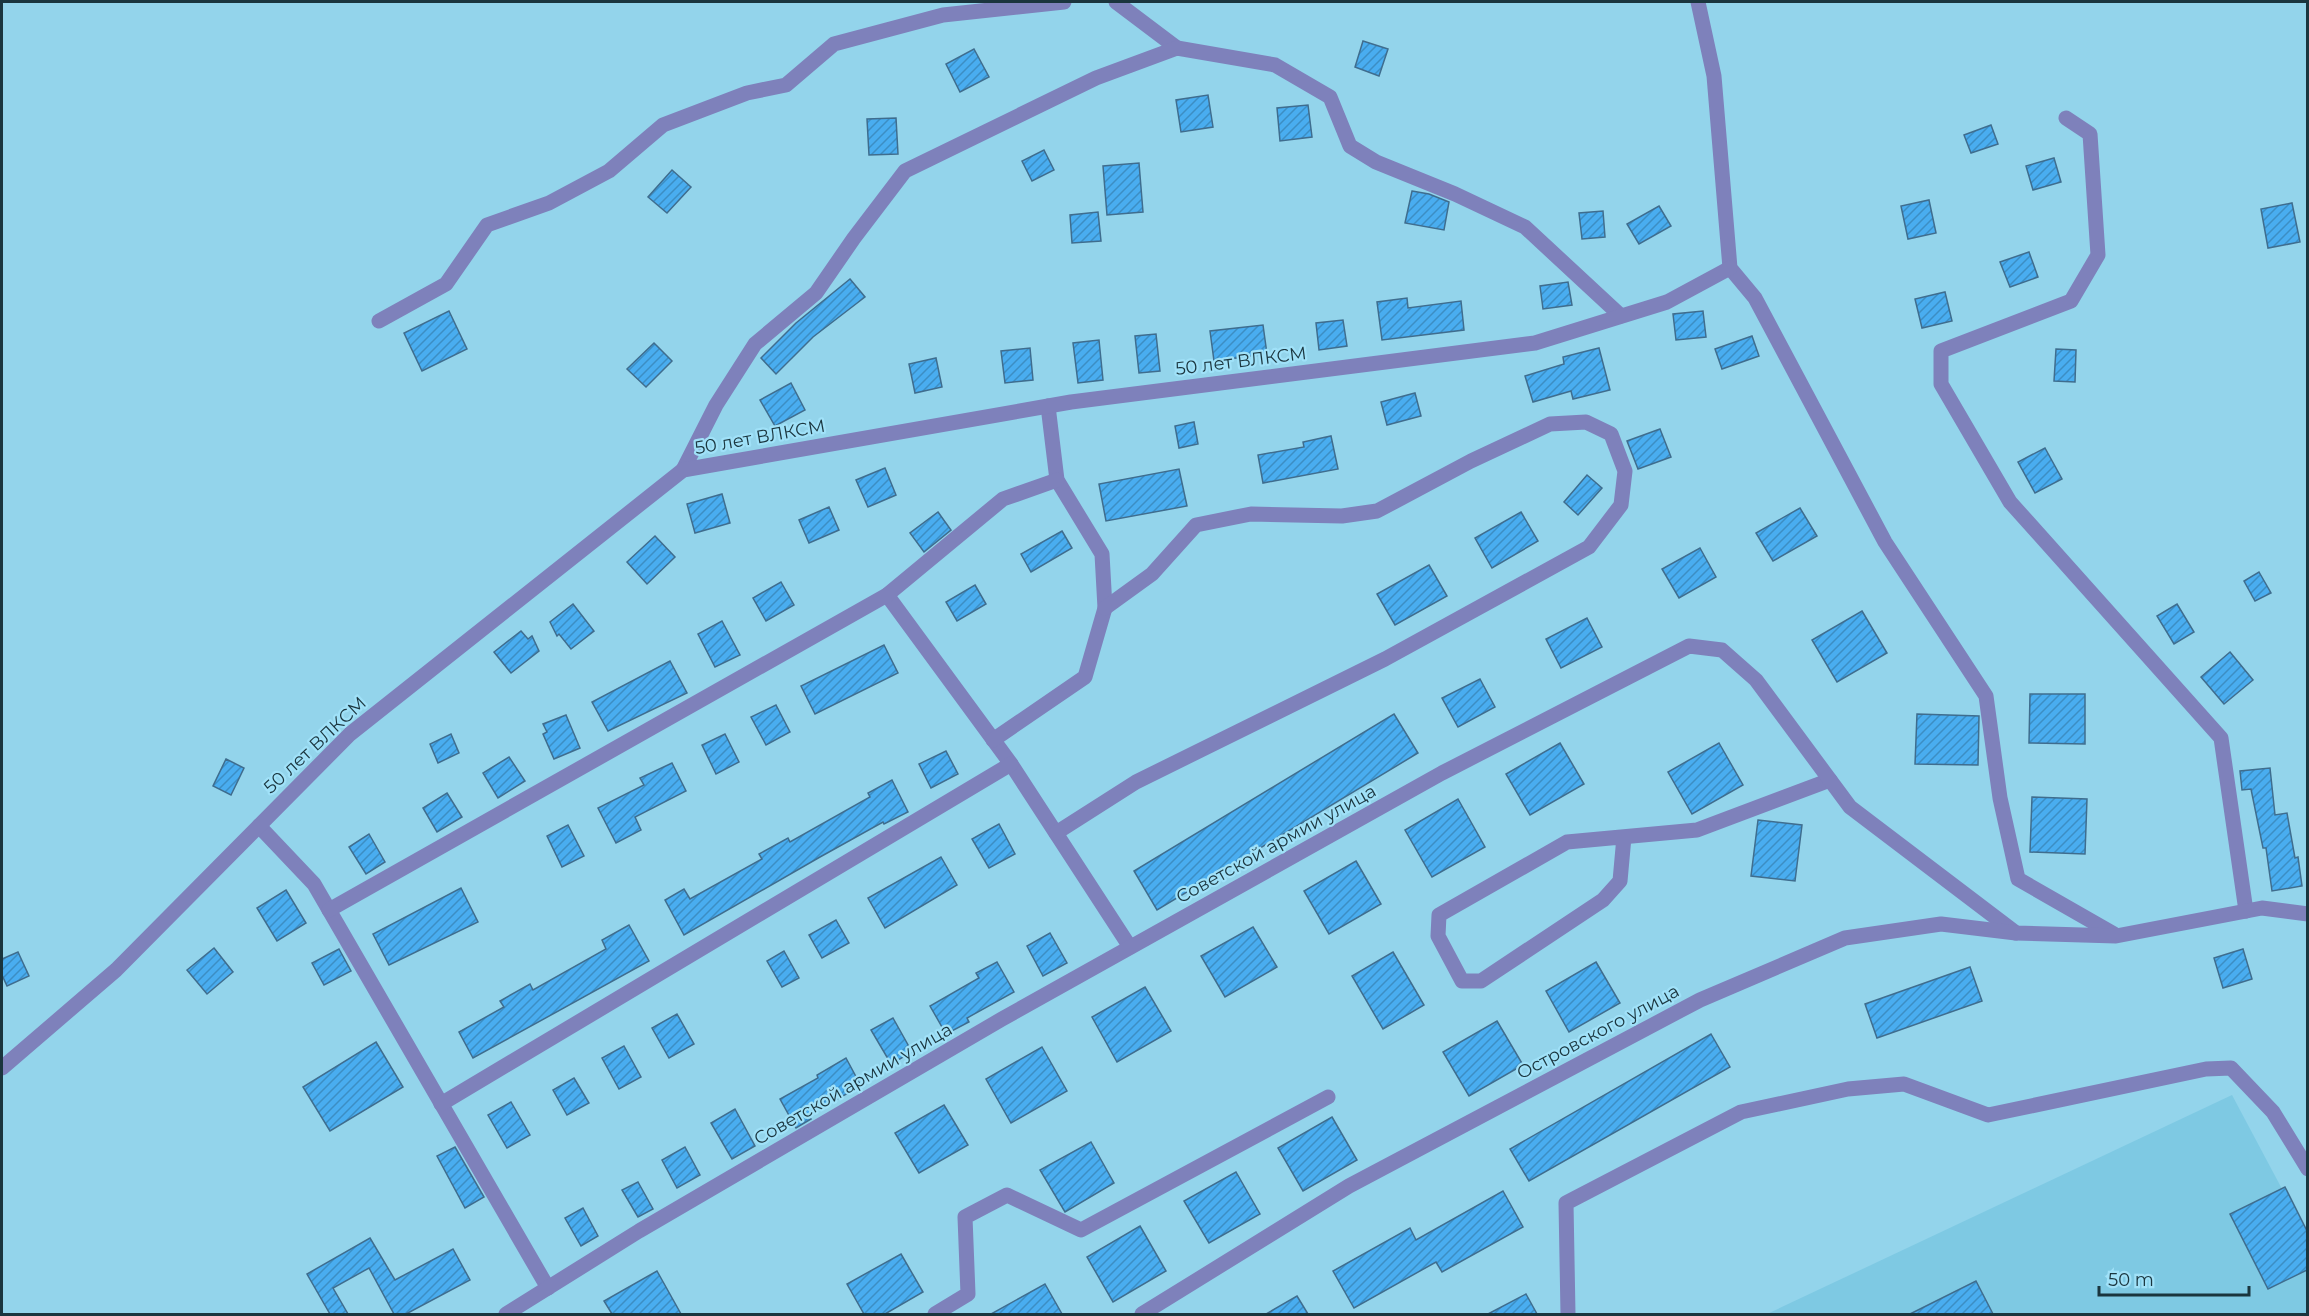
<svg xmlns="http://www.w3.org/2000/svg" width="2309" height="1316" viewBox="0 0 2309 1316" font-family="Montserrat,sans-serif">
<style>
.built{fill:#7ec9e3}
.building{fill:url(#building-hatch);stroke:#3f6d8e;stroke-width:1.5}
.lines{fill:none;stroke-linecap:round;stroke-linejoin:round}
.minor{stroke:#7e81bb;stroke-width:15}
.labels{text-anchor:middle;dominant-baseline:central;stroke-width:4.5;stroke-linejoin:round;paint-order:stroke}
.street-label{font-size:18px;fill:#1a353e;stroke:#a0e1f8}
</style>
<defs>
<pattern id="building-hatch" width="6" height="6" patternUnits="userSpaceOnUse" patternTransform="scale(1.5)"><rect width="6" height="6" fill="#49adf0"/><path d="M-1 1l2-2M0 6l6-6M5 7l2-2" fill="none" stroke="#3c8ec4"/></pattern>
</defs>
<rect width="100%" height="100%" fill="#93d4eb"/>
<path class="built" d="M2232,1095L2307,1236V1314H1767Z"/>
<g class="building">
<path d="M1363,41L1388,49L1379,76L1355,67Z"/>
<path d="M974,49L989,77L960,92L946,64Z"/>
<path d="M1208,95L1213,127L1181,132L1176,100Z"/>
<path d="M1308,105L1312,137L1280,141L1277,108Z"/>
<path d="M896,118L898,154L869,155L867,119Z"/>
<path d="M1991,125L1998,144L1971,153L1964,135Z"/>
<path d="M1044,150L1054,170L1032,181L1022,161Z"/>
<path d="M2054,158L2061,182L2033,190L2026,166Z"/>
<path d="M1139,163L1143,212L1107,215L1103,166Z"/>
<path d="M672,170L691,187L667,213L648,197Z"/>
<path d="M1412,191L1429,194L1449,202L1444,230L1405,223Z"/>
<path d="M1929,200L1936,233L1908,239L1901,206Z"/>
<path d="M2292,203L2300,242L2268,248L2261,209Z"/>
<path d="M1659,206L1671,226L1639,244L1627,224Z"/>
<path d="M1603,211L1605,237L1582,239L1579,213Z"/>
<path d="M1098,212L1101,241L1072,243L1070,215Z"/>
<path d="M2029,252L2038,277L2010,287L2000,262Z"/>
<path d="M850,279L865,297L813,337L776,374L761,358L796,323Z"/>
<path d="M1568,282L1572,305L1543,309L1540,286Z"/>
<path d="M1945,292L1952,321L1922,328L1915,299Z"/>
<path d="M1407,298L1408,308L1461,301L1464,330L1382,340L1377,302Z"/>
<path d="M449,311L467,349L422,371L404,333Z"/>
<path d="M1703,311L1706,337L1676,340L1673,314Z"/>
<path d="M1343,320L1347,346L1319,350L1316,323Z"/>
<path d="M1263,325L1267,354L1214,361L1210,331Z"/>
<path d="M1156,334L1160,371L1139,373L1135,336Z"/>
<path d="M1752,336L1759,356L1722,369L1715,349Z"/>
<path d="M1099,340L1103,380L1078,383L1073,343Z"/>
<path d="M654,343L672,361L646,387L627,369Z"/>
<path d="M1030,348L1033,380L1005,383L1001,351Z"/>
<path d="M1599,348L1610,390L1573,399L1571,391L1533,402L1525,376L1564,364L1563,357Z"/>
<path d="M2056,349L2076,350L2075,382L2054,381Z"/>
<path d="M936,358L942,387L915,393L909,364Z"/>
<path d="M791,383L805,410L775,426L760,400Z"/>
<path d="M1415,393L1421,416L1387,425L1381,402Z"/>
<path d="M1194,422L1198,444L1179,448L1175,426Z"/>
<path d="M1660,429L1671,457L1638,469L1627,441Z"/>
<path d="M1331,436L1338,469L1263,483L1258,455L1304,447L1303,442Z"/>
<path d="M2045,448L2062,479L2035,493L2018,462Z"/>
<path d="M885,468L896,495L868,507L856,480Z"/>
<path d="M1179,469L1187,506L1106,521L1099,484Z"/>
<path d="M1587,475L1602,488L1578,515L1564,502Z"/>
<path d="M722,494L730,523L695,533L687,504Z"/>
<path d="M829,507L839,530L809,543L799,520Z"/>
<path d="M1800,508L1817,536L1773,561L1756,533Z"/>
<path d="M938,512L951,530L924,552L910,533Z"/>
<path d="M1521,512L1538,541L1492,568L1475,538Z"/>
<path d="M1062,531L1072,548L1031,572L1021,554Z"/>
<path d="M655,536L675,557L647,584L627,562Z"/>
<path d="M1700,548L1716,577L1679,598L1662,569Z"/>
<path d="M1429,565L1447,596L1395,625L1377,594Z"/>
<path d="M2259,572L2271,593L2255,601L2244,581Z"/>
<path d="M781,582L794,605L766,621L753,598Z"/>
<path d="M975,585L986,604L957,621L946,602Z"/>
<path d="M573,604L594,631L571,649L559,634L557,636L550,622Z"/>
<path d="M2177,604L2194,632L2174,644L2157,616Z"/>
<path d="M1862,611L1887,653L1837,682L1812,640Z"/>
<path d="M1587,618L1602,647L1561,668L1546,639Z"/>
<path d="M722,621L740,655L715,667L698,634Z"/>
<path d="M521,631L528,639L532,636L539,651L511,673L494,652Z"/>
<path d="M884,645L898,673L815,714L801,686Z"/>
<path d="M2230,652L2253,680L2224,704L2201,677Z"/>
<path d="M670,661L687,693L608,731L592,702Z"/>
<path d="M1480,679L1495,707L1458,727L1442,698Z"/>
<path d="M2030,694H2085V744L2029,743Z"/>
<path d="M776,705L790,732L766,745L751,717Z"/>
<path d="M1394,714L1418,753L1157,910L1134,871Z"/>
<path d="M1917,714L1979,716L1978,765L1915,764Z"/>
<path d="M566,715L580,748L554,759L543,734L547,732L543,724Z"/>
<path d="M451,734L459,753L438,763L430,744Z"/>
<path d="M725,734L739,762L716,774L702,745Z"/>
<path d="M1560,743L1584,784L1530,815L1506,774Z"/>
<path d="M1719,743L1743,785L1692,814L1668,772Z"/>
<path d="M946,751L958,774L931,788L919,764Z"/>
<path d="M509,757L525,781L498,798L483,773Z"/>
<path d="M226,759L244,768L231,795L213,786Z"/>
<path d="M672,763L686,791L635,817L641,830L616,843L598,808L644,785L640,778Z"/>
<path d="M2270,768L2275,815L2287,813L2295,858L2298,857L2302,886L2272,891L2266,848H2263L2251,789L2242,790L2240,771Z"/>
<path d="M892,780L908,812L884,824L883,822L820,857L684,935L665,900L684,889L690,899L762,859L759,854L788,838L790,842L870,797L868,793Z"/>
<path d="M447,793L462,817L437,832L423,808Z"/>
<path d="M2032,797L2087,799L2085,854L2030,852Z"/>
<path d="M1458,799L1485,847L1432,877L1405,830Z"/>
<path d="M1758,820L1802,825L1795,881L1751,876Z"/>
<path d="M999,824L1015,854L989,868L972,839Z"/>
<path d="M568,825L584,856L562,867L547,836Z"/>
<path d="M369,834L385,862L366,874L349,847Z"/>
<path d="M941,857L957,885L885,928L868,898Z"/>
<path d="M1356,861L1381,904L1329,934L1304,891Z"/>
<path d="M461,888L478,922L389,965L373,934Z"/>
<path d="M286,890L306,923L277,941L257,908Z"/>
<path d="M836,920L849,943L822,958L809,935Z"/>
<path d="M629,925L649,961L473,1058L459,1032L504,1007L500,1001L530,984L533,990L606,949L602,940Z"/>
<path d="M1253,927L1277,967L1225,997L1201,956Z"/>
<path d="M1050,933L1067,963L1043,976L1027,946Z"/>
<path d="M214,948L233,972L207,994L187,970Z"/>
<path d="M339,949L351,971L324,985L312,963Z"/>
<path d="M2243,949L2252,979L2223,988L2214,958Z"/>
<path d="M784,951L799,978L782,987L767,961Z"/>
<path d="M18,952L29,976L7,986L2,975V959Z"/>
<path d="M1393,952L1424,1005L1383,1029L1352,976Z"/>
<path d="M997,962L1014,992L967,1018L969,1022L946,1034L930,1006L979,978L976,973Z"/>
<path d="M1596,962L1620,1003L1569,1032L1546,991Z"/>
<path d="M1970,967L1982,1001L1877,1038L1865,1004Z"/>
<path d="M1145,987L1171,1031L1117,1062L1092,1017Z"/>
<path d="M677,1014L694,1044L669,1058L652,1028Z"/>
<path d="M893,1018L912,1052L891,1064L871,1030Z"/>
<path d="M1497,1021L1523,1065L1469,1096L1443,1052Z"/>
<path d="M1711,1034L1730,1067L1529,1181L1510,1149Z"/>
<path d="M376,1042L403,1087L330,1131L303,1087Z"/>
<path d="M624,1046L641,1077L619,1089L602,1058Z"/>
<path d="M1042,1047L1067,1091L1011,1123L986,1079Z"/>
<path d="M846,1058L861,1086L808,1115L811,1119L796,1128L780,1099L818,1078L817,1075Z"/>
<path d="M574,1078L589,1103L567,1115L553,1090Z"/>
<path d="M511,1102L530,1135L507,1148L488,1115Z"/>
<path d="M944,1105L968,1145L919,1173L895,1133Z"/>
<path d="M735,1109L755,1146L732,1159L711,1123Z"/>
<path d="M1332,1117L1357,1160L1303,1191L1278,1148Z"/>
<path d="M1091,1142L1114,1183L1065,1212L1040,1170Z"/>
<path d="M455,1147L484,1197L465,1208L437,1156Z"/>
<path d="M685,1147L700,1175L677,1188L662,1160Z"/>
<path d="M1236,1172L1260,1214L1209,1243L1184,1201Z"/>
<path d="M638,1182L653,1209L638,1217L622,1190Z"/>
<path d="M2285,1187L2307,1231V1270L2268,1289L2230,1214Z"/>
<path d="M1503,1191L1523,1227L1442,1272L1436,1262L1354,1308L1333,1271L1410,1228L1416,1240Z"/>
<path d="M583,1208L598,1236L581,1246L565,1218Z"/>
<path d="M1140,1226L1166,1271L1113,1302L1087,1257Z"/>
<path d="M370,1238L395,1280L453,1249L470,1280L406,1314H394L369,1268L333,1288L348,1314H330L307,1274Z"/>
<path d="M901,1254L923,1292L885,1314H864L847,1284Z"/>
<path d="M657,1271L681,1314H612L604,1301Z"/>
<path d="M1976,1281L1993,1314H1910Z"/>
<path d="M1045,1284L1062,1314H991Z"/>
<path d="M1526,1294L1537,1314H1488Z"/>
<path d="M1297,1296L1308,1314H1266Z"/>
</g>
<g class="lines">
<g class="minor">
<path d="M1116,2L1177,48"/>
<path d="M1698,2L1714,76L1730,268L1755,298L1885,542L1986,696L2000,798L2018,879L2114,934"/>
<path d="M2066,118L2090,134L2098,255L2071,301L1941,351V384L2010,502L2221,738L2246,911"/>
<path d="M379,321L446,284L487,225L549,203L609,171L663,125L747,93L786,85L834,44L943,15L1064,2"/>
<path d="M683,470L716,405L755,344L816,293L854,238L905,171L1096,78L1177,48L1275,65L1330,97L1350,146L1376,162L1455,194L1525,227L1621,316"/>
<path d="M887,595L1011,764L1130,947"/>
<path d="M993,740L1085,677L1105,608L1102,554L1057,480L1048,406"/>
<path d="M259,826L314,884L548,1288"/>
<path d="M1056,833L1136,782L1385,659L1589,547L1621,505L1625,471L1611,434L1586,422L1550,424L1471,461L1377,511L1342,516L1251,514L1196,525L1152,574L1105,608"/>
<path d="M1624,837L1620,881L1603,900L1481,981H1462L1438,936L1439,915L1567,842L1697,830L1830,780"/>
<path d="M329,910L887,595L1003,499L1057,480"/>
<path d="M2,1068L116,970L350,734L683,470L1071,402L1535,343L1667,302L1730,268"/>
<path d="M441,1104L1011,764"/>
<path d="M506,1314L639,1231L1002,1019L1442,773L1689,646L1722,650L1756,680L1850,807L2016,933"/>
<path d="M935,1314L968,1294L965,1217L1007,1195L1081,1230L1328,1097"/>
<path d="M1142,1314L1349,1186L1700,1000L1845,938L1941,924L2016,933L2116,936L2262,908L2308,914"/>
<path d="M1568,1314L1566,1203L1741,1112L1848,1089L1904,1084L1988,1115L2206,1069L2231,1068L2273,1112L2308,1169"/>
</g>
</g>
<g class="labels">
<g class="street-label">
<text transform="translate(1241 361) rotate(-7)">50 лет ВЛКСМ</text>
<text transform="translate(760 437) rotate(-10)">50 лет ВЛКСМ</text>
<text transform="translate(315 745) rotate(-43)">50 лет ВЛКСМ</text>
<text transform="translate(1276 844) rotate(-29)">Советской армии улица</text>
<text transform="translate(1598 1032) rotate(-28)">Островского улица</text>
<text transform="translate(853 1084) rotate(-30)">Советской армии улица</text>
</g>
</g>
<rect width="2309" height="1316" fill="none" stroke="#1a353e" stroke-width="6"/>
<path d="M2099 1286v9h150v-9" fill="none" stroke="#1a353e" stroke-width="3"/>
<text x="2108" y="1286" font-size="18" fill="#1a353e" stroke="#a0e1f8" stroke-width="4.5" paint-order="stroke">50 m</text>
</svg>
